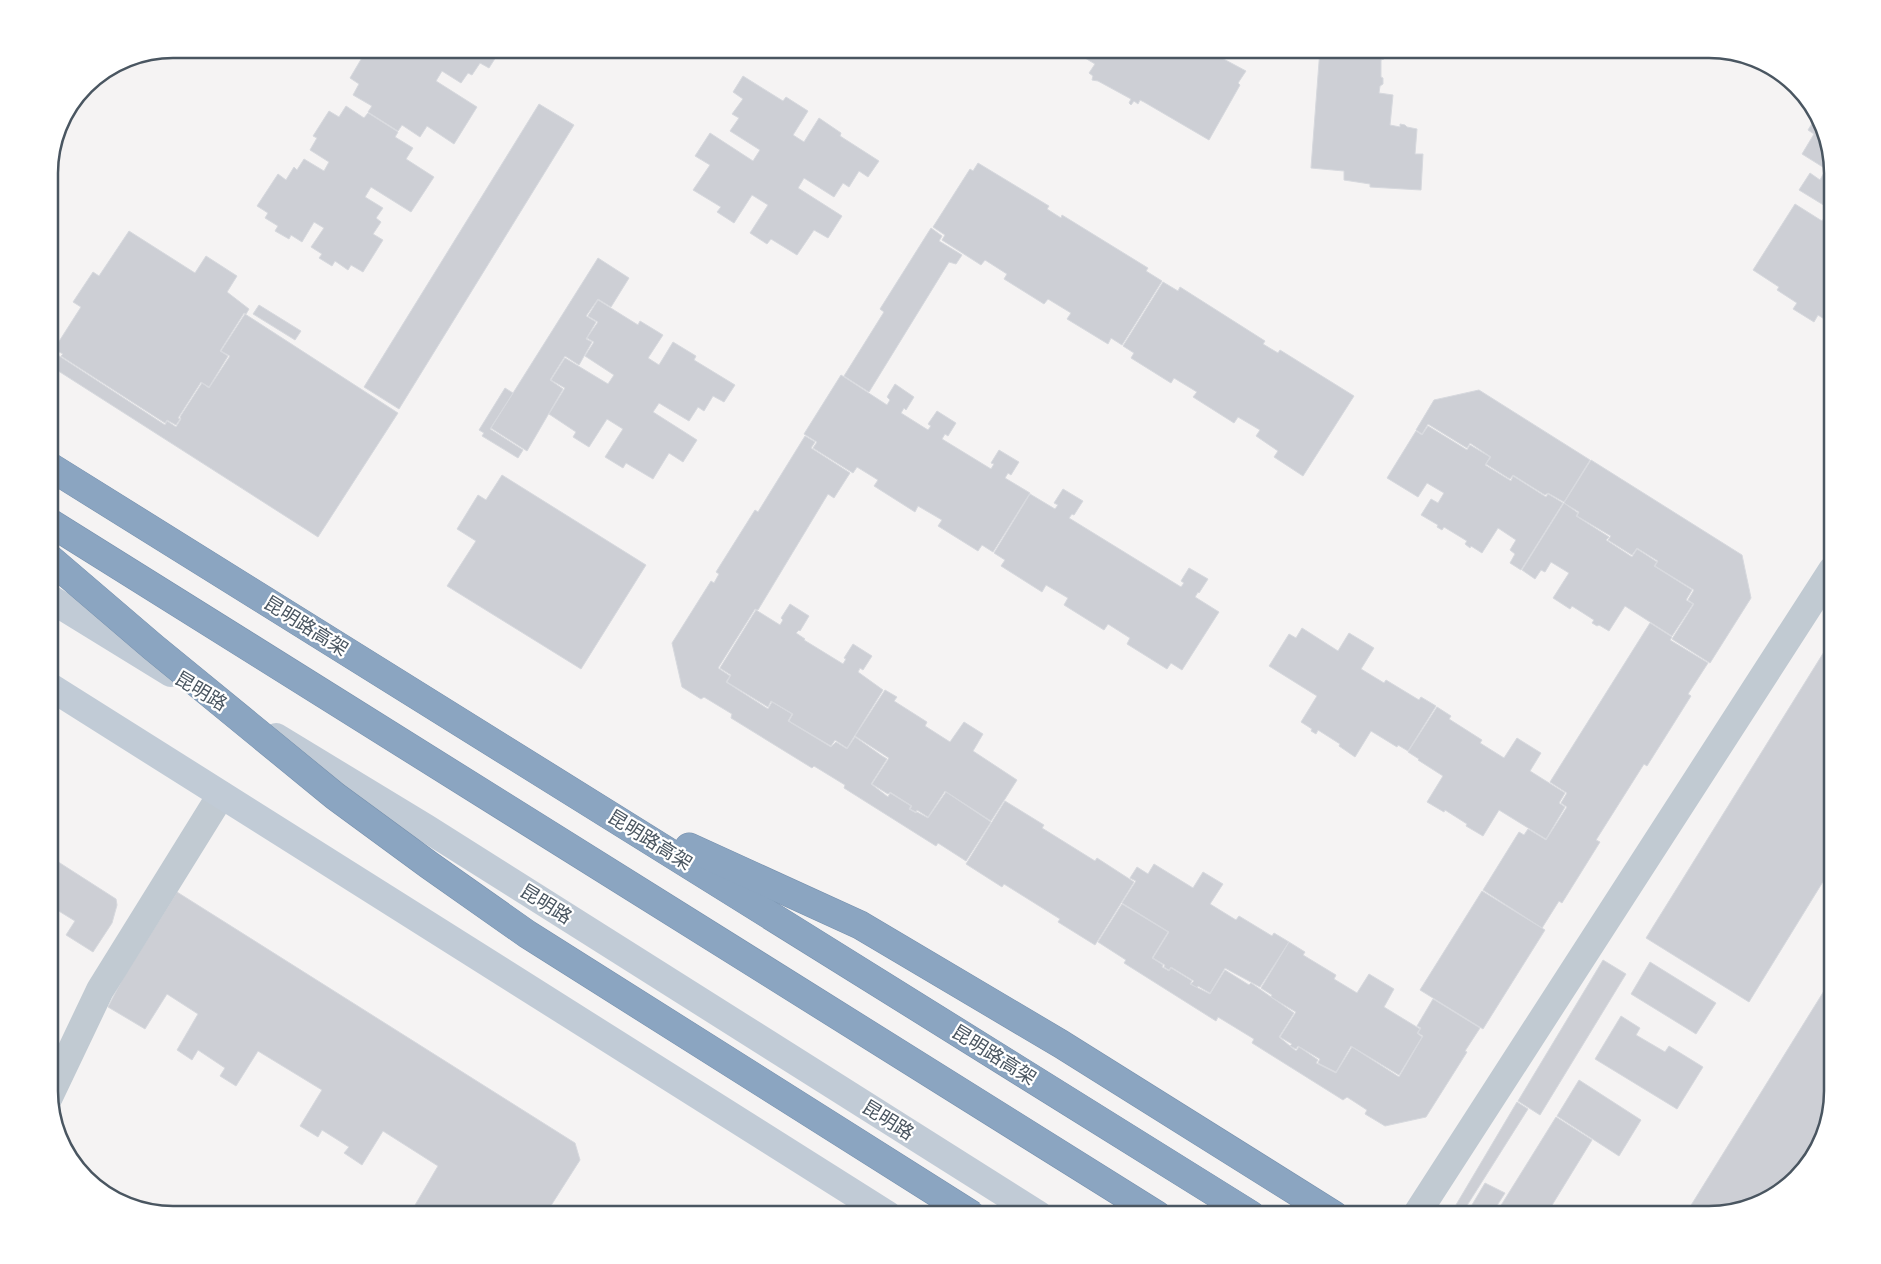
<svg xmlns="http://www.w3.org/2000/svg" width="1881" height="1264" viewBox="0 0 1881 1264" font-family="Cabin,'Noto Sans SC',sans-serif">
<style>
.building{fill:#cdcfd5;stroke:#d7d9de}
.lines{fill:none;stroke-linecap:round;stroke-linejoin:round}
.highway-casing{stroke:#7690ad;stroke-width:29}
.street{stroke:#c1cad2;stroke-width:28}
.secondary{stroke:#c1cbd6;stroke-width:28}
.highway{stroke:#8ba5c1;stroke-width:28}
.highway-bridge-casing{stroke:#7690ad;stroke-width:29;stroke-linecap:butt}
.highway-bridge{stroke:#8ba5c1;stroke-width:28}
.labels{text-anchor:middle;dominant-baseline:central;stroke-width:4.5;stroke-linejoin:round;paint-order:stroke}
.street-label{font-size:19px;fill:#4a5661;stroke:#fff}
.rim{fill:none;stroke:#4a5661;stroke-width:2.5}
</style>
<rect width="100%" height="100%" fill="#f5f3f3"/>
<g class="building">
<path d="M373,49H384L395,56L400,49H501L489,68L480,63L472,75L468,73L461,83L442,71L436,81L477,107L454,144L427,126L420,137L402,125L398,131L368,112L372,106L353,95L359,84L350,78L366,51L370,53Z"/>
<path d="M1070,49H1205L1246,71L1238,83L1240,85L1209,140L1144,102L1140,100L1138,104L1134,101L1131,105L1129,103L1131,99L1098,81L1092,80L1093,76L1089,73L1095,64Z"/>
<path d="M1320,49H1383L1385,53L1384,59L1381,60V77L1383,78V84L1380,86L1379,93L1393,95L1390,125L1400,127V124L1405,125L1407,127L1417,129L1415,154H1423L1421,190L1370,187V184L1344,180V171L1311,168Z"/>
<path d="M743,76L783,101L786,97L808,111L793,135L804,142L819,118L841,133L840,136L879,161L868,177L859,171L849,187L843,183L834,197L804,178L798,188L842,216L828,238L814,230L797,255L771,239L767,244L750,233L768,205L752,195L734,223L717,212L721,207L693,190L710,165L695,156L710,133L753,161L760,150L730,131L739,118L732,114L743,99L733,92Z"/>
<path d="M539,104L574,125L399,409L364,387Z"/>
<path d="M346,106L364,118L368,113L398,132L395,137L413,148L406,159L434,177L411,212L371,187L365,197L383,208L376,218L381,222L373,234L383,240L363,272L351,265L348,270L335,261L332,266L319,258L322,254L311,247L324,228L314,222L302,242L291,235L289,239L275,231L278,226L265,218L268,213L257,206L278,174L286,180L294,167L297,170L304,159L324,171L329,162L310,150L317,138L313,136L329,111L339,117Z"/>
<path d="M1816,117L1820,119L1832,172V324L1818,315L1814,322L1793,309L1797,303L1777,290L1779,287L1753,270L1795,204L1822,221L1830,209L1799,190L1810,173L1820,180L1826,169L1802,154L1814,134L1808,130Z"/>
<path d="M978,163L1049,206L1047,209L1061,218L1062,215L1148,268L1146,271L1162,281L1122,345L1111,338L1108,344L1067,319L1071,313L1048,299L1044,304L1004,279L1007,274L985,260L981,265L942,240L945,235L933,227L970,169L973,171Z"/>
<path d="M931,228L942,236L939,241L962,255L956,264L949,262L869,392L844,376L884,312L880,309Z"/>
<path d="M129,231L195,273L206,256L237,276L227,292L249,309L246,314L244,313L220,351L228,356L209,387L201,382L178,418L180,419L176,425L167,420L165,423L61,356L63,354L52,348L56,342L58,343L81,307L73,302L93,272L99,276Z"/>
<path d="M598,258L629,278L611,307L598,299L586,316L596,322L586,339L592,342L579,365L565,356L550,380L563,389L527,451L491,428Z"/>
<path d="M1163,282L1178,291L1180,287L1265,341L1263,344L1278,353L1280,350L1354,396L1303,476L1274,457L1278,451L1256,436L1260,430L1238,417L1234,423L1193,397L1197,392L1174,378L1171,383L1131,358L1134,353L1123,346Z"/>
<path d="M598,300L638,325L640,321L663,335L648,358L659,365L673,342L696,356L694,360L735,385L724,402L713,396L704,411L698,407L689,421L659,403L653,412L697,440L683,462L669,453L653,479L626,463L623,468L605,457L623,429L607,419L589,447L573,437L576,432L549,414L565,388L551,380L565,358L608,384L614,375L585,356L594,342L587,338L598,322L588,316Z"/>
<path d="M259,305L301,331L295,340L253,314Z"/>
<path d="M245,314L398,413L318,537L49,365V358L53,352L165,425L167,421L176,427L181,419L180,417L202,383L209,388L230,356L221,351Z"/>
<path d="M841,375L887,405L890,400L887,397L895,384L914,397L906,410L904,408L901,413L928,430L931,426L928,424L937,411L956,423L948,436L945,434L942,439L991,469L994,464L991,463L999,450L1019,462L1011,475L1008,473L1005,478L1030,493L993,552L982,545L978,551L938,526L942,520L918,506L915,512L874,486L878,480L857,467L853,473L813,448L817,442L804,434Z"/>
<path d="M505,388L513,393L490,429L523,450L518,458L482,436L484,433L479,430Z"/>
<path d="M1479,390L1590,460L1564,502L1548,493L1545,495L1513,475L1510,479L1486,464L1491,457L1470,443L1467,448L1428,424L1422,434L1416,430L1434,400Z"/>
<path d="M1428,426L1467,450L1470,445L1490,457L1485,465L1511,481L1513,476L1546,497L1548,494L1563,503L1521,570L1510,563L1515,554L1510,550L1516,540L1498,528L1482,553L1471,546L1470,548L1465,544L1467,541L1444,527L1442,530L1437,527L1438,525L1421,515L1431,499L1438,503L1444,493L1427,483L1418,497L1387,478L1416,431L1422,435Z"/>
<path d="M805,436L815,442L811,448L850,473L834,498L828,494L758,610L755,609L718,668L730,676L726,682L768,709L772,702L792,714L788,721L831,747L836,742L847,749L855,737L882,756L887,759L871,784L888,797L890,793L911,806L909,809L916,813L917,812L928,818L946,792L991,822L966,861L938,843L936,846L844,788L845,785L814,766L812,768L731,718L732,714L704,697L701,699L682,687L672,643L711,581L714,583L719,574L716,572L755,510L758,512Z"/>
<path d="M1591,460L1742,555L1751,598L1710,663L1672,639L1694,604L1688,600L1694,590L1655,566L1658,561L1637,548L1632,555L1608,540L1611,536L1577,516L1579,512L1564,503Z"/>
<path d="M502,475L646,565L581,669L447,586L476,541L457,529L478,495L486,500Z"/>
<path d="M1063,489L1083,501L1074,515L1072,514L1069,518L1181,587L1184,583L1181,581L1189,568L1208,579L1199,593L1198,592L1195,597L1219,612L1182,670L1171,663L1167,669L1127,644L1130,638L1108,624L1104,630L1064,605L1068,598L1046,585L1042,592L1001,566L1005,560L994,553L1030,494L1055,509L1058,505L1054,503Z"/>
<path d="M1564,503L1578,513L1576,516L1609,537L1606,540L1632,557L1637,549L1657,562L1654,566L1692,590L1686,600L1693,604L1672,636L1625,606L1609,631L1599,625L1597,626L1592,623L1594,620L1572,606L1570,609L1553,598L1569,573L1551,562L1545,572L1541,570L1535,579L1522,570Z"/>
<path d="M790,604L809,616L800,631L799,630L796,633L805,639L804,640L843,664L846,659L844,658L853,644L872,656L863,670L860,668L858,672L883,690L847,748L835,740L831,746L789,721L793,714L771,701L768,707L727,682L731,675L720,668L756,610L780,625L783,620L781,618Z"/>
<path d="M1650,623L1672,637L1670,640L1708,663L1688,694L1691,696L1647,766L1644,764L1596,840L1600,842L1562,903L1559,901L1542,928L1483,890L1519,832L1524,835L1528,829L1546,840L1567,807L1561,803L1567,793L1550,782Z"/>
<path d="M1302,628L1338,651L1349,633L1374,648L1361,669L1384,683L1386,680L1419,700L1421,697L1436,706L1408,751L1398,745L1397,747L1371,731L1355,757L1339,746L1340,744L1318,730L1316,734L1311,731L1312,729L1301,722L1317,696L1269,666L1289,634L1296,638Z"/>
<path d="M1832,639V867L1749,1002L1646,938Z"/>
<path d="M885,690L897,697L894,701L927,722L925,726L950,742L964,722L983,734L973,751L1017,780L991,821L945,791L928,817L917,810L916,812L910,809L912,806L890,792L888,794L872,784L889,758L855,736Z"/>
<path d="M1437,707L1451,716L1449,719L1482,740L1480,743L1504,758L1517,738L1541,753L1530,771L1565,793L1559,803L1565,807L1546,839L1499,810L1483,836L1466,826L1467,824L1445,810L1444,812L1427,802L1443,776L1418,760L1419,759L1408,752Z"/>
<path d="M1005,801L1044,825L1042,828L1095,861L1097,858L1134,882L1095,945L1058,922L1060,919L1004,884L1002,887L966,864Z"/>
<path d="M49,856L116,899L117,905L112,923L93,952L66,935L75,921L49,905Z"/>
<path d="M1154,864L1193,888L1203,872L1223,884L1210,904L1236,920L1239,916L1272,936L1274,933L1289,942L1260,987L1225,968L1210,993L1198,986L1197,988L1191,984L1194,981L1171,967L1169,970L1164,967L1165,965L1153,958L1169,932L1122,903L1136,881L1130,878L1137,867L1148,874Z"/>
<path d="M1482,891L1545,930L1483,1029L1420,990Z"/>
<path d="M177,892L575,1143L580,1160L545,1215H438L434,1213L433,1215H416L411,1212L438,1166L383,1131L362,1165L344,1153L349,1147L322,1130L318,1137L300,1126L322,1090L258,1051L236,1086L220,1076L225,1068L198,1050L192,1060L177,1050L198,1014L167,994L145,1029L108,1007L123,978Z"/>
<path d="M1122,904L1168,932L1152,958L1163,965L1162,967L1169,971L1171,968L1192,981L1190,984L1210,994L1225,970L1249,985L1251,983L1294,1013L1279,1037L1296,1051L1299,1047L1318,1060L1316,1063L1336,1073L1352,1047L1399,1077L1423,1036L1418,1033L1421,1028L1417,1026L1433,999L1480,1028L1465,1051L1467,1052L1426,1117L1385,1126L1365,1114L1367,1110L1347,1097L1343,1100L1252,1043L1254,1039L1218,1017L1216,1021L1124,963L1126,960L1098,942Z"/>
<path d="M1289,942L1305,952L1303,955L1336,975L1334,979L1357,993L1369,974L1394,989L1384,1007L1420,1029L1417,1033L1422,1037L1399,1075L1351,1046L1336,1072L1318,1063L1320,1059L1298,1046L1296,1049L1290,1046L1292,1044L1280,1037L1296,1012L1271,997L1272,995L1261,988Z"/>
<path d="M1603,960L1626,974L1540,1115L1518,1101Z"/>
<path d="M1650,962L1716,1003L1696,1034L1631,994Z"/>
<path d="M1832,978V1092L1811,1161L1764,1202L1709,1215H1685Z"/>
<path d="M1621,1016L1640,1028L1636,1035L1665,1052L1669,1046L1703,1067L1677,1109L1595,1059Z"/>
<path d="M1579,1080L1641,1120L1619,1156L1557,1116Z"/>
<path d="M1517,1102L1528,1109L1461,1215H1450Z"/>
<path d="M1556,1117L1592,1140L1546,1215H1495Z"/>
<path d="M1485,1183L1505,1193L1491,1215H1466Z"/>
</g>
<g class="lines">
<defs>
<g id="highway">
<path d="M49,466L1251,1215"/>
<path d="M49,522L1157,1215"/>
<path d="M689,847L860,925L1061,1044L1334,1215"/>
</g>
</defs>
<use href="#highway" class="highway-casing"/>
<g class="street">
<path d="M49,1097L100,990L221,795"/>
<path d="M1416,1215L1832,570"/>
</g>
<g class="secondary">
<path d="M49,598L171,673"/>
<path d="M49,686L888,1215"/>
<path d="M276,737L426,828L1039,1215"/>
</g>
<use href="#highway" class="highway"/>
<defs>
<path id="highway-bridge" d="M49,558L153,647L335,796L429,865L527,934L972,1215"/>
</defs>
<use href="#highway-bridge" class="highway-bridge-casing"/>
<use href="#highway-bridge" class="highway-bridge"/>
</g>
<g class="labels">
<g class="street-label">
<text transform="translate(306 626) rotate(32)">昆明路高架</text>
<text transform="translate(201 691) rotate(31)">昆明路</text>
<text transform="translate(650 840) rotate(32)">昆明路高架</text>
<text transform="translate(546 904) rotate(32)">昆明路</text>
<text transform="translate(994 1055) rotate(32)">昆明路高架</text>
<text transform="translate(888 1120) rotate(32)">昆明路</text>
</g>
</g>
<path d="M0 0H1881V1264H0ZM173 58H1709A115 115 0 0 1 1824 173V1091A115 115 0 0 1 1709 1206H173A115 115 0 0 1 58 1091V173A115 115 0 0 1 173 58Z" fill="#fff" fill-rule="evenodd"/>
<path class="rim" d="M173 58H1709A115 115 0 0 1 1824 173V1091A115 115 0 0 1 1709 1206H173A115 115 0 0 1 58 1091V173A115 115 0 0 1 173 58Z"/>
</svg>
